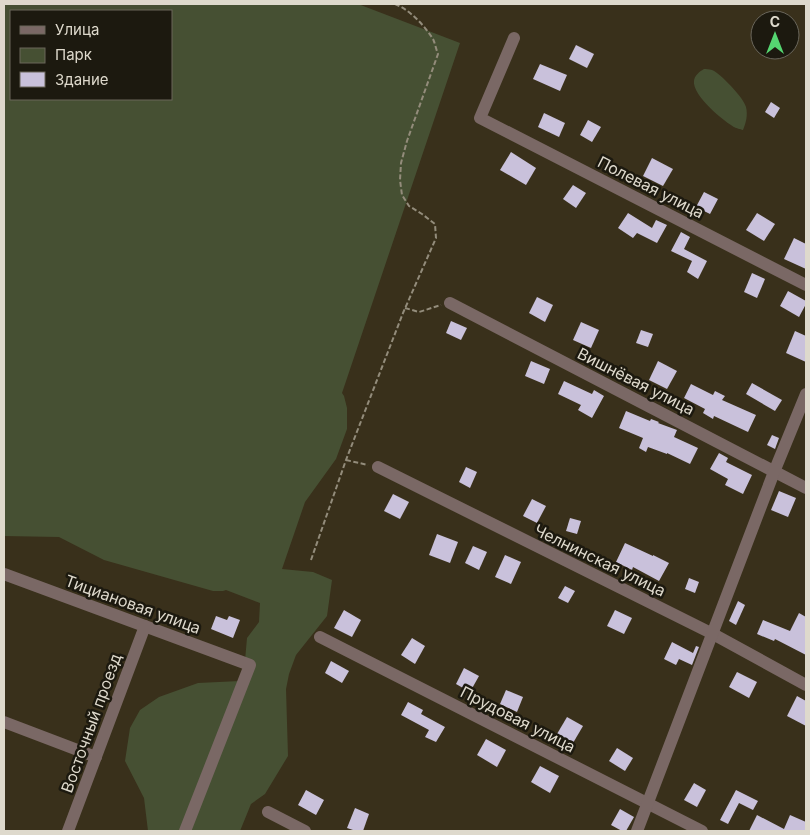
<svg xmlns="http://www.w3.org/2000/svg" width="810" height="835" viewBox="0 0 810 835" font-family="Inter,sans-serif">
<style>
.green{fill:#465033;fill-rule:evenodd}
.building{fill:#c9c1db}
.lines{fill:none;stroke-linecap:round;stroke-linejoin:round}
.path{stroke:#938c7b;stroke-width:2;stroke-dasharray:5 2.5;stroke-linecap:butt}
.minor{stroke:#7a6865;stroke-width:12}
.labels{text-anchor:middle;dominant-baseline:central;stroke-width:5;stroke-linejoin:round;paint-order:stroke}
.street-label{font-size:16px;fill:#ded9cc;stroke:#1c190f}
</style>
<rect width="100%" height="100%" fill="#39301b"/>
<g class="green">
<path d="M4,4H358L460,43L342,393L344,396L347,408V429L336,459L305,502L282,569L313,572L332,580L327,616L296,655L289,674L286,689L288,756L265,794L251,804L240,831H148L144,798L125,761L130,728L140,710L159,697L198,683L240,681L244,672L247,638L259,622L260,603L226,590L223,591H213L104,560L59,537L4,536ZM11,11H171V99H11Z"/>
<path d="M704,69C706,69 709,69 712,70C720,73 744,98 746,107C748,115 746,123 743,130C743,130 736,128 736,128C724,122 692,95 694,81C694,76 700,71 704,69Z"/>
</g>
<g class="building">
<path d="M576,45L594,54L587,68L569,59Z"/>
<path d="M540,64L567,75L560,91L533,79Z"/>
<path d="M771,102L780,108L774,118L765,112Z"/>
<path d="M544,113L565,123L559,137L538,127Z"/>
<path d="M588,120L601,127L592,142L580,135Z"/>
<path d="M511,152L536,168L526,185L500,170Z"/>
<path d="M652,158L673,169L663,186L643,176Z"/>
<path d="M573,185L586,193L576,208L563,199Z"/>
<path d="M704,192L718,199L710,214L696,207Z"/>
<path d="M628,213L652,228L656,220L667,225L657,243L637,233L633,238L618,228Z"/>
<path d="M757,213L775,224L764,241L746,230Z"/>
<path d="M681,232L690,237L684,249L707,261L698,279L687,272L692,261L671,251Z"/>
<path d="M794,238L806,244V269L784,259Z"/>
<path d="M752,273L765,279L757,298L744,292Z"/>
<path d="M788,291L806,301V304L799,317L780,306Z"/>
<path d="M537,297L553,305L545,322L529,313Z"/>
<path d="M451,321L467,328L461,340L446,333Z"/>
<path d="M581,322L599,330L591,348L573,340Z"/>
<path d="M641,330L653,334L648,347L636,343Z"/>
<path d="M795,331L806,336V362L786,353Z"/>
<path d="M531,361L550,369L544,384L525,376Z"/>
<path d="M658,361L677,371L667,389L649,380Z"/>
<path d="M564,381L592,394L594,390L604,396L592,418L578,410L581,405L558,394Z"/>
<path d="M752,383L782,400L775,411L746,394Z"/>
<path d="M691,384L713,395L715,391L725,396L722,400L756,415L748,432L714,416L713,419L703,413L705,409L684,398Z"/>
<path d="M626,411L650,421L651,419L659,422L658,423L677,430L674,437L698,448L690,464L667,453V454L648,447L646,452L639,448L643,438L619,428Z"/>
<path d="M772,435L779,438L775,449L767,445Z"/>
<path d="M719,453L728,458L726,462L752,475L743,494L725,485L728,479L710,469Z"/>
<path d="M466,467L477,472L470,488L459,482Z"/>
<path d="M779,491L796,498L788,517L771,510Z"/>
<path d="M393,494L409,502L400,519L384,511Z"/>
<path d="M532,499L546,506L537,523L523,516Z"/>
<path d="M570,518L581,521L577,534L566,531Z"/>
<path d="M437,534L458,542L450,563L429,555Z"/>
<path d="M625,543L653,556V555L669,563L659,581L633,567L632,570L616,562Z"/>
<path d="M473,546L487,552L479,570L465,563Z"/>
<path d="M505,555L521,562L511,584L495,577Z"/>
<path d="M689,578L699,582L695,593L685,589Z"/>
<path d="M565,586L575,591L568,603L558,598Z"/>
<path d="M738,601L745,605L736,625L729,621Z"/>
<path d="M344,610L361,620L352,637L334,628Z"/>
<path d="M615,610L632,618L624,634L607,626Z"/>
<path d="M799,613L806,617V655L775,639L774,641L757,634L763,620L790,631Z"/>
<path d="M216,616L227,620L229,616L240,620L233,638L211,629Z"/>
<path d="M412,638L425,646L415,664L401,655Z"/>
<path d="M672,642L693,653L696,646L699,647L692,665L679,659L676,665L664,659Z"/>
<path d="M331,661L349,671L342,683L325,673Z"/>
<path d="M464,668L479,676L470,692L456,684Z"/>
<path d="M737,672L757,682L749,698L729,687Z"/>
<path d="M506,690L523,697L517,712L500,704Z"/>
<path d="M797,696L806,701V726L787,716Z"/>
<path d="M408,702L423,710L421,714L445,727L436,742L425,737L429,730L401,715Z"/>
<path d="M567,717L583,726L573,743L557,734Z"/>
<path d="M486,739L506,750L497,767L477,755Z"/>
<path d="M617,748L633,758L625,771L609,761Z"/>
<path d="M540,766L559,776L550,793L531,782Z"/>
<path d="M694,783L706,790L697,807L684,800Z"/>
<path d="M306,790L324,800L316,815L298,805Z"/>
<path d="M736,790L758,801L753,810L739,803L728,824L720,820Z"/>
<path d="M355,808L369,814L363,831H356L347,828Z"/>
<path d="M620,809L634,817L626,831H622L611,825Z"/>
<path d="M757,815L784,829L790,815L806,822V831H749Z"/>
</g>
<g class="lines">
<g class="path">
<path d="M405,308L419,312L441,305"/>
<path d="M346,460L368,465"/>
<path d="M311,560L346,460L403,313L436,238L435,224L422,214L409,206L402,195L400,180L401,163L407,141L438,54C436,49 435,43 433,39C424,25 410,10 395,4"/>
</g>
<g class="minor">
<path d="M514,38L480,118L806,285"/>
<path d="M450,303L806,488"/>
<path d="M378,467L713,634L806,685"/>
<path d="M4,574L250,665L185,831"/>
<path d="M320,637L702,831"/>
<path d="M4,722L96,757"/>
<path d="M268,812L305,831"/>
<path d="M68,831L145,626"/>
<path d="M637,831L774,472L806,394"/>
</g>
</g>
<g class="labels">
<g class="street-label">
<text transform="translate(651 187) rotate(27)">Полевая улица</text>
<text transform="translate(636 381) rotate(27)">Вишнёвая улица</text>
<text transform="translate(600 560) rotate(26)">Челнинская улица</text>
<text transform="translate(133 604) rotate(20)">Тициановая улица</text>
<text transform="translate(518 719) rotate(27)">Прудовая улица</text>
<text transform="translate(91 723) rotate(-70)">Восточный проезд</text>
</g>
</g>
<rect width="810" height="835" fill="none" stroke="#ded9cc" stroke-width="10"/>
<rect x="10" y="10" width="162" height="90" fill="#1c190f" stroke="#6a665b"/>
<rect x="20" y="26" width="25" height="8" fill="#7a6865" stroke="#6a665b"/>
<text x="55" y="35" font-size="15" fill="#ded9cc">Улица</text>
<rect x="20" y="48" width="25" height="15" fill="#465033" stroke="#6a665b"/>
<text x="55" y="60" font-size="15" fill="#ded9cc">Парк</text>
<rect x="20" y="72" width="25" height="15" fill="#c9c1db" stroke="#6a665b"/>
<text x="55" y="85" font-size="15" fill="#ded9cc">Здание</text>
<g transform="translate(775 35)"><circle r="24" fill="#1c190f" stroke="#6a665b"/>
<path d="M0-4L9 19L0 12L-9 19Z" fill="#55d671"/>
<text y="-8" font-size="14" font-weight="bold" text-anchor="middle" fill="#ded9cc">С</text>
</g>
</svg>
